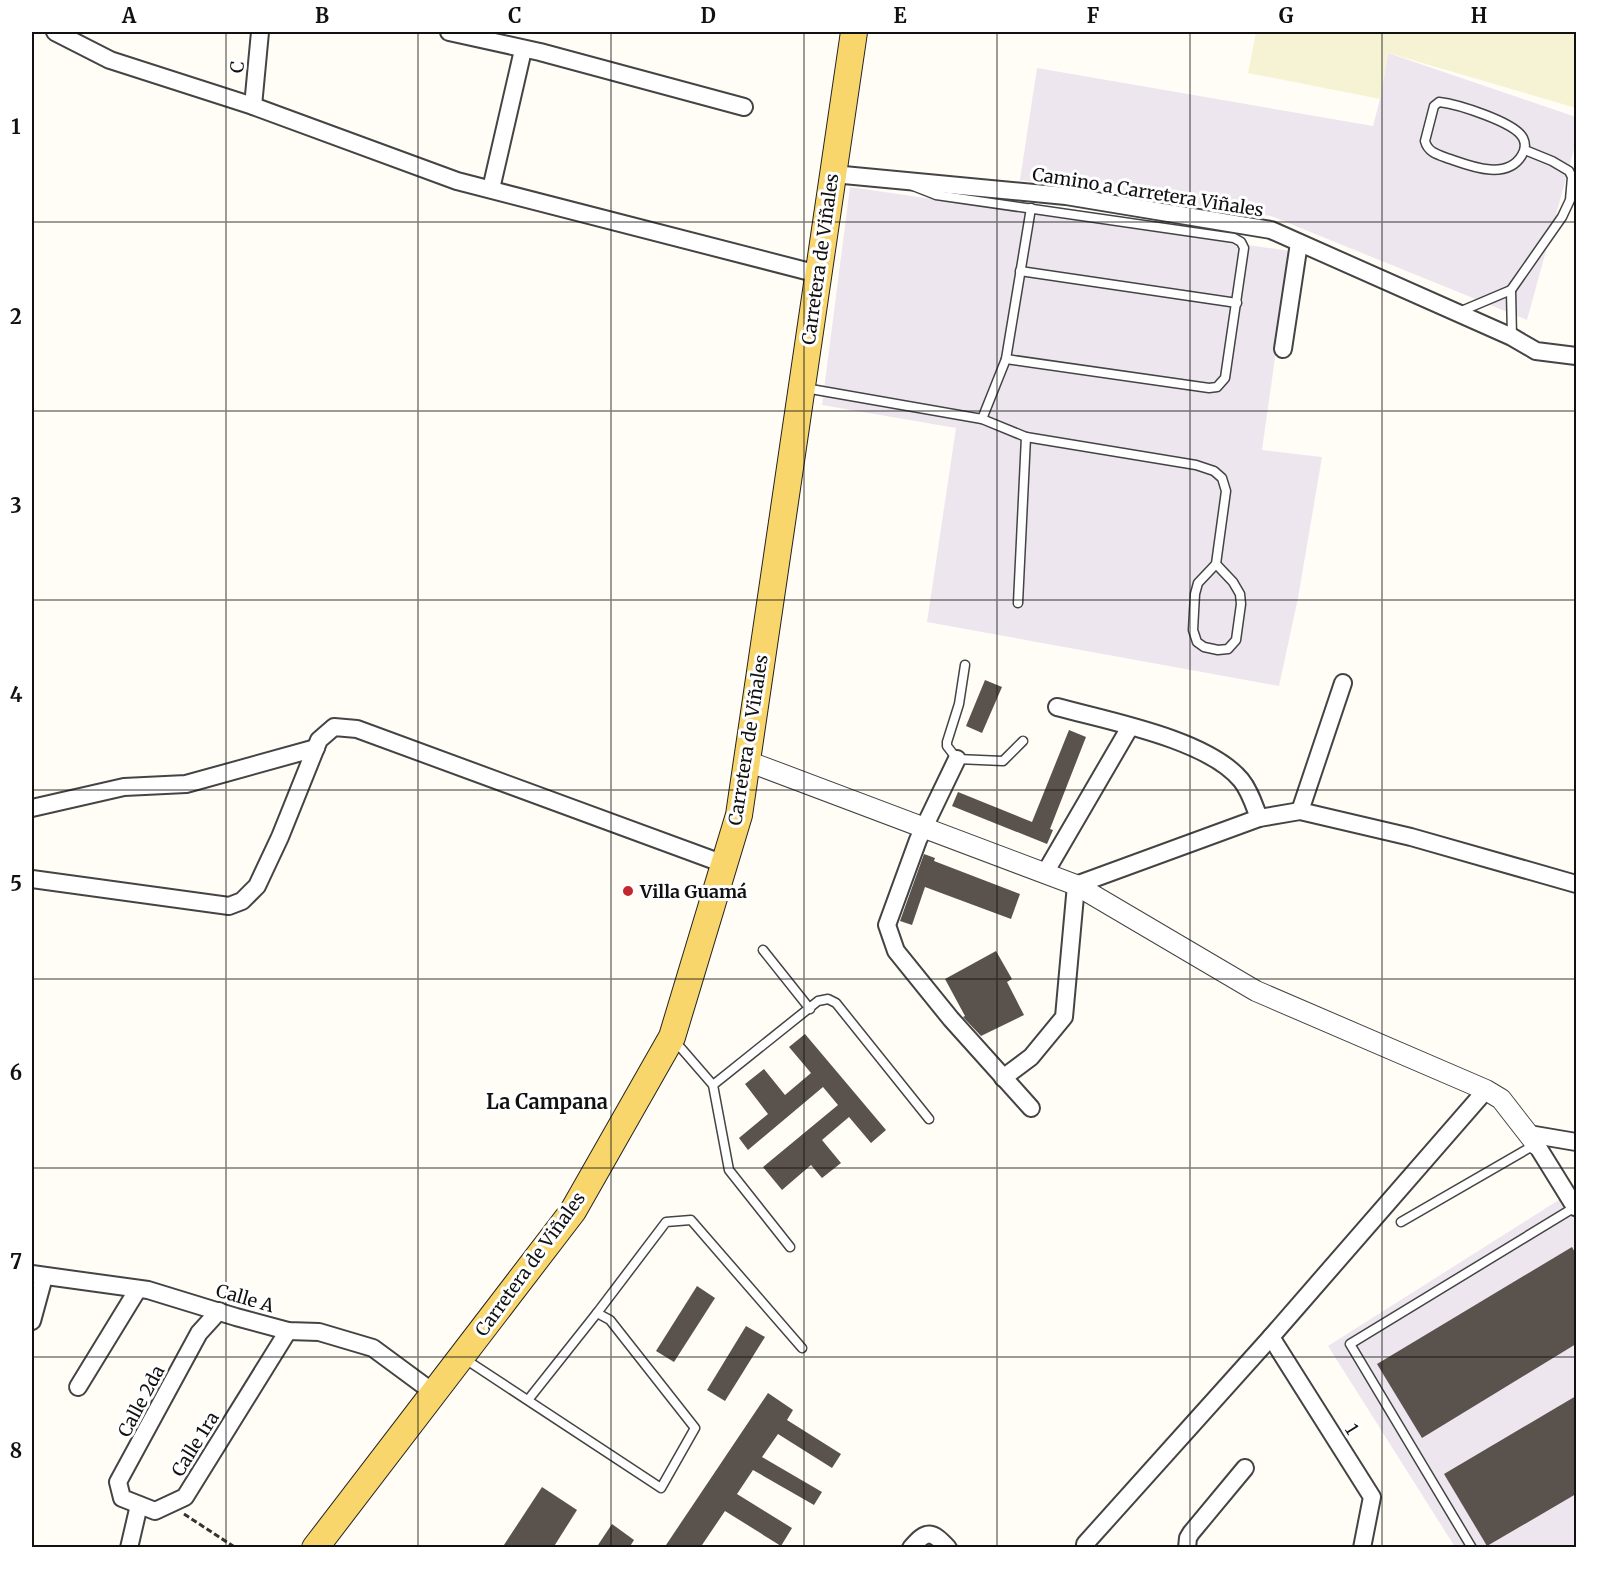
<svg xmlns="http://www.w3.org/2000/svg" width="1608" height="1579" viewBox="0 0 1608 1579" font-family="Merriweather,serif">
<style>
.industrial{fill:#eee6ef}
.farmland{fill:#f6f3d4}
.building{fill:#5a524d}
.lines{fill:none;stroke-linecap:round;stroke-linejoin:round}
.service-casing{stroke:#444;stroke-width:11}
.minor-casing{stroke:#444;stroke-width:20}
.tertiary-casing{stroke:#444;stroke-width:22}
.primary-casing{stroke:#222;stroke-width:28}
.path{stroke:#333;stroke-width:3;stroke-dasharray:6 3;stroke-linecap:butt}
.service{stroke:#fff;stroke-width:8}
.minor{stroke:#fff;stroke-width:16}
.tertiary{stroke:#fff;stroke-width:20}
.primary{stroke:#f9d66b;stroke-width:26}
.grid{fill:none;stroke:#111;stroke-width:1.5;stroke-opacity:0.55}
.poi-dot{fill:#c4262e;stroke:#fff;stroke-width:2}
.labels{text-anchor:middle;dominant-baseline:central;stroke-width:6;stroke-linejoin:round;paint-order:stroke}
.street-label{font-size:18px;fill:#111;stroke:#fff}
.poi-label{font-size:18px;font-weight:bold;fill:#111;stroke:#fff;text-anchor:start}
.neighbourhood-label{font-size:20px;font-weight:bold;fill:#111;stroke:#fff}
.neatline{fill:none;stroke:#111;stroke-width:2}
.grid-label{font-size:20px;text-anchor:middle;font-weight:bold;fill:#111}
</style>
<rect width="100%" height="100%" fill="#fffdf5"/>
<g class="industrial">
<path d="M1388,53L1576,117V142L1527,320L1271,216L1020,180L1037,68L1373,126L1380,99Z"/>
<path d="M850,187L1290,251L1262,450L1322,457L1298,598L1279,686L927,622L956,428L822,405Z"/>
<path d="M1576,1189V1547H1455L1328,1346Z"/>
</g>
<path class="farmland" d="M1256,32H1576V108L1388,53L1380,99L1248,73Z"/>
<g class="building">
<path d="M985,680L1002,687L982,733L966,726Z"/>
<path d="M1069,730L1086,737L1050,829L1053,830L1047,844L952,806L958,792L1032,822Z"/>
<path d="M924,854L935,858L934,861L1020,894L1011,919L925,887L912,925L900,921Z"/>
<path d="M996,951L1012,979L1007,982L1024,1015L981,1036L963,1017L965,1016L945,979Z"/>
<path d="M805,1034L886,1130L871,1143L849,1117L822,1140L841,1163L822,1178L811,1165L782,1190L763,1167L838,1105L823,1087L748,1150L739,1138L768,1114L745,1084L764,1069L785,1095L811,1073L789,1047Z"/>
<path d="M1572,1247L1576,1254V1344L1422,1438L1377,1364Z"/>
<path d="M697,1286L715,1298L674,1362L656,1351Z"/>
<path d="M746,1326L765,1337L725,1401L707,1390Z"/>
<path d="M768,1393L793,1410L787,1420L841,1454L832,1468L778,1434L762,1457L822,1492L814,1505L753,1470L737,1494L792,1528L781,1546L725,1511L700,1548H664Z"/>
<path d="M1576,1396V1494L1487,1546L1444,1474Z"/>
<path d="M542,1487L577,1510L553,1548H502Z"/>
<path d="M612,1524L634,1540L629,1548H596Z"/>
</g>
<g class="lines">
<defs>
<g id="service">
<path d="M1439,102C1457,104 1515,122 1523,138C1526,144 1525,150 1522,155C1507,181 1470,166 1450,159C1439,155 1428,153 1425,141L1434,106Z"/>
<path d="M913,186L936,195L1234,238L1241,242L1244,248L1225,378L1217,387L1209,388L1006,359L982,419"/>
<path d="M1020,271L1237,303"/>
<path d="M1511,290L1512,337"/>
<path d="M1459,312L1511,290L1562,217L1570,200L1572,177L1569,171L1552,161L1525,150"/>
<path d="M1006,359L1031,208"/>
<path d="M805,388L982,419L1026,437L1196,465L1214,471L1222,478L1226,491L1216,564L1198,583L1195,594L1193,630L1197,642L1204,647L1218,650L1228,649L1236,640L1241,604L1240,594L1233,582L1216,564"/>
<path d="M1018,603L1026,437"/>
<path d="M965,665L959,704L947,742V746L957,759L1003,761L1023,741"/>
<path d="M763,950L810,1009"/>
<path d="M674,1040L713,1085L818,1001L828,999L836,1003L929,1119"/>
<path d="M713,1085L729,1170L790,1247"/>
<path d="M1401,1222L1536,1144"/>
<path d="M597,1313L666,1222L691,1220L802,1348"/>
<path d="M465,1359L661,1488L695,1428L610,1320L597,1313L528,1400"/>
<path d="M1472,1548L1350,1344L1575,1207L1576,1209"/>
</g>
<g id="minor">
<path d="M55,32L110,60L253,106L457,181L818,274"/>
<path d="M449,32L540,52L744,107"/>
<path d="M253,106L260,32"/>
<path d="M833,174L1066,196L1271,230L1512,337L1536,351L1576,356"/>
<path d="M491,189L523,50"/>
<path d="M1283,349L1299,243"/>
<path d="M1057,707C1108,721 1207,739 1241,780C1250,791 1254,805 1259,818"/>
<path d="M957,759L918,840L887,925L896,951L951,1019L1031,1108"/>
<path d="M32,808L124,787L186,784L316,748"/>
<path d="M1300,811L1343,683"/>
<path d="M1045,873L1130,727"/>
<path d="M32,879L229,906L242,901L257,886L280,837L319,740L334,727L357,729L724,864"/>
<path d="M1003,1078L1031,1057L1064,1017L1076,885L1259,818L1300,811L1411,837L1576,884"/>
<path d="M1529,1134L1576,1142"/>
<path d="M1536,1144L1575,1207"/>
<path d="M32,1274L148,1290L236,1317L288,1331L319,1332L373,1348L434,1393"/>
<path d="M219,1311L199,1333L118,1482L122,1498L155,1511L185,1497L288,1331"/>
<path d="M32,1321L44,1277"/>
<path d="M1271,1337L1372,1497L1362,1548"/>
<path d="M78,1387L138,1289"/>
<path d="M1085,1544L1271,1337L1486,1090"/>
<path d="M129,1548L139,1505"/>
<path d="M911,1548C927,1529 932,1531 948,1548"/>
<path d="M1187,1548L1188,1538L1191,1533L1245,1468"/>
</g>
<path id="tertiary" d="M747,761L1076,885L1256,991L1486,1090L1501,1099L1536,1144"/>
<path id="primary" d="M315,1548L573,1211L672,1037L739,815L854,32"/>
</defs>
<use href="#service" class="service-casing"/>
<use href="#minor" class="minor-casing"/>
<use href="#tertiary" class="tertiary-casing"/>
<use href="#primary" class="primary-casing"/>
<path class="path" d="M184,1514L236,1548"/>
<use href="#service" class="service"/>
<use href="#minor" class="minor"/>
<use href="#tertiary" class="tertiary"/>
<use href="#primary" class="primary"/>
</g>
<path class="grid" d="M226,32V1548M418,32V1548M611,32V1548M804,32V1548M997,32V1548M1190,32V1548M1382,32V1548M32,222H1576M32,411H1576M32,600H1576M32,790H1576M32,979H1576M32,1168H1576M32,1357H1576"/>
<circle class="poi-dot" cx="628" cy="891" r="6"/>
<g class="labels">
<g class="street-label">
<text transform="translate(237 67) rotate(-85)">C</text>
<text transform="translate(1148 192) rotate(9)">Camino a Carretera Viñales</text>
<text transform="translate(820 259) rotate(-82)">Carretera de Viñales</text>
<text transform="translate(748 740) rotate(-81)">Carretera de Viñales</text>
<text transform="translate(530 1264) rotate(-54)">Carretera de Viñales</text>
<text transform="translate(245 1298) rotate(16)">Calle A</text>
<text transform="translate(141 1401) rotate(-62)">Calle 2da</text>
<text transform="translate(1352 1429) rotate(58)">1</text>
<text transform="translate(195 1444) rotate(-58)">Calle 1ra</text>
</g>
<g class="poi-label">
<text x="640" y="891">Villa Guamá</text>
</g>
<g class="neighbourhood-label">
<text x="547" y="1101">La Campana</text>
</g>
</g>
<rect width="1608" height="1579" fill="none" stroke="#ffffff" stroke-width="66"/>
<rect x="33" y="33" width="1542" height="1513" class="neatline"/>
<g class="grid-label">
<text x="129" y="23">A</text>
<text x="322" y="23">B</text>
<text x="515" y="23">C</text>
<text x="708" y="23">D</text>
<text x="900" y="23">E</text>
<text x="1093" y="23">F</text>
<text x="1286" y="23">G</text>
<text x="1479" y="23">H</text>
<text x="16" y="134">1</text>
<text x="16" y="324">2</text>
<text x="16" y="513">3</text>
<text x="16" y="702">4</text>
<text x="16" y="891">5</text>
<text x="16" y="1080">6</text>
<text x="16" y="1269">7</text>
<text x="16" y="1458">8</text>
</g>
</svg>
